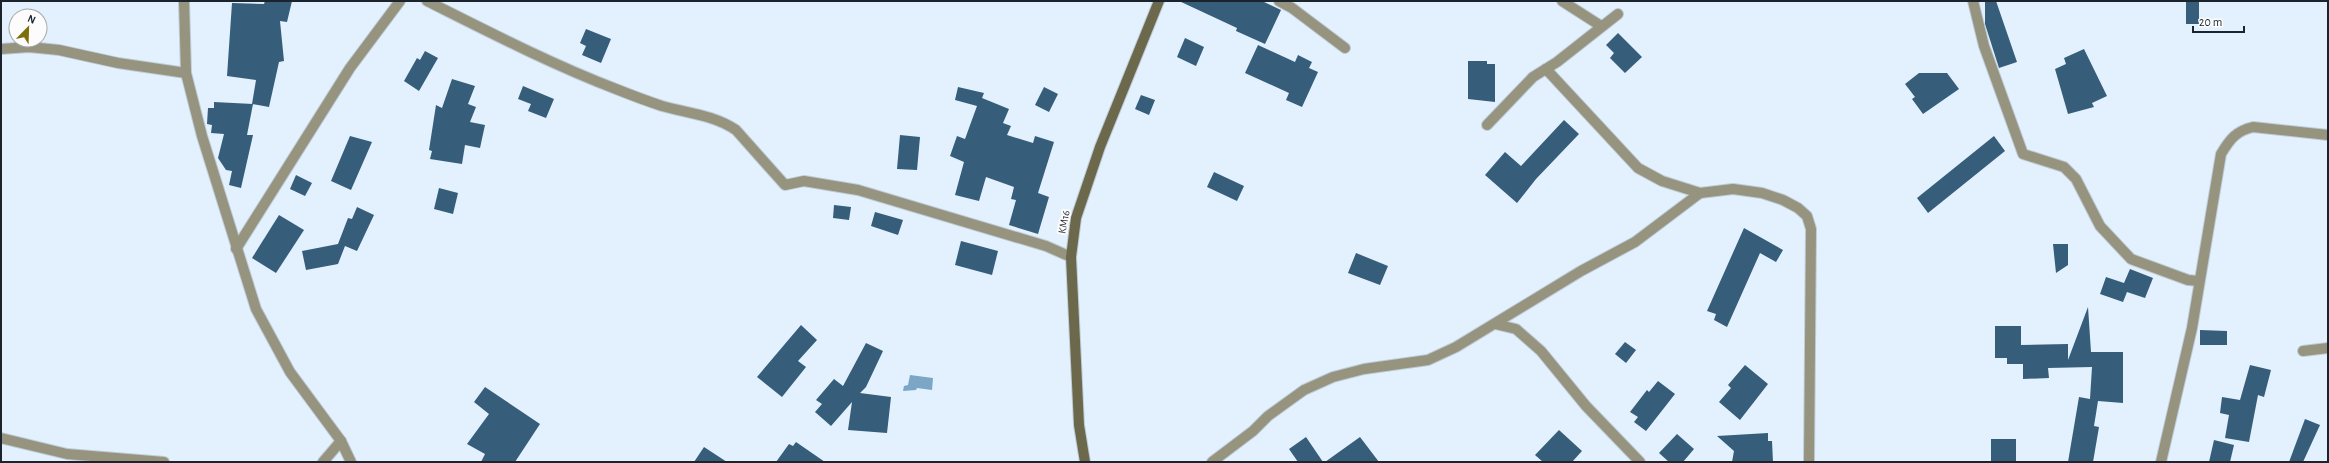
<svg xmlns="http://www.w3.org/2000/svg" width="2329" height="463" viewBox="0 0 2329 463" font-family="'Alegreya Sans',sans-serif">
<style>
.water{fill:#7ca6c5}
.building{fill:#365d7a}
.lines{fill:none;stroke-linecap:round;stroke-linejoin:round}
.street-casing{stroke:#beccd7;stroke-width:12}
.secondary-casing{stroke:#beccd7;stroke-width:12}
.street{stroke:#96937f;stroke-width:10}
.secondary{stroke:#6c684b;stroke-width:10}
.labels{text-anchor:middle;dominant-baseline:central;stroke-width:4;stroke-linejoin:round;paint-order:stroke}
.street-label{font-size:11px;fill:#1b242c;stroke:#fcfcfc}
</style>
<rect width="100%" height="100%" fill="#e2f1fd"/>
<path class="water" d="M910,375L933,378L932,390L917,388L916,390L903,391L904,386L908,385Z"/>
<g class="building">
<path d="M265,1H292L287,22L280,21L284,61L279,62L269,107L252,104L256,80L227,76L232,3L264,4Z"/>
<path d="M1179,1H1262L1281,10L1265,44L1236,31L1237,28Z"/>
<path d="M1985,1H1996L2017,62L1999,68L1985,24Z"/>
<rect x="2186" y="1" width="13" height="23"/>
<path d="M586,29L611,39L601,63L582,55L586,46L580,43Z"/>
<path d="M1618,33L1642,57L1625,73L1610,58L1614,53L1606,45Z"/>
<path d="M1185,38L1204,47L1196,66L1177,57Z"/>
<path d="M1258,45L1295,62L1298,55L1312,62L1309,68L1318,72L1302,107L1286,100L1289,93L1245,73Z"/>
<path d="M2084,49L2107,96L2092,103L2094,107L2068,114L2055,69L2066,64L2064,58Z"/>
<path d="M425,51L438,58L419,91L404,81L417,58L420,60Z"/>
<path d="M1468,61H1487V64H1495V102L1468,99Z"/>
<path d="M1919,73H1947L1959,89L1923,114L1912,99L1915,97L1905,84Z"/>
<path d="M452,79L475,86L468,104L476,107L470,122L485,125L480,148L465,145L462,164L430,159L432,151L429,150L436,105L442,108Z"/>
<path d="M523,86L554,99L546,118L528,111L531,104L518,99Z"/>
<path d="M958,87L984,93L982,98L1009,109L1003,123L1011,126L1007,135L1033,143L1035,136L1054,142L1038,193L1049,197L1038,234L1009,225L1016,200L1011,199L1014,187L986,177L979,201L955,195L964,162L950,156L957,136L965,139L977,106L955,100Z"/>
<path d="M1044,87L1058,94L1049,112L1035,105Z"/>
<path d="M1141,95L1155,100L1149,115L1135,109Z"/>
<path d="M214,102L253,104L247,135H253L241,188L229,185L232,171L226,170L218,158L224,134L211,133L212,125L207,124L208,108H214Z"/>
<path d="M1564,120L1579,134L1536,179L1517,203L1485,175L1505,152L1521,166Z"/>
<path d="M900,135L920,137L917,170L897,169Z"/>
<path d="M350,136L372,142L351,190L331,181Z"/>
<path d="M1994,136L2005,151L1928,213L1917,198Z"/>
<path d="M1214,172L1244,186L1237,201L1207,187Z"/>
<path d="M296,175L312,183L305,196L290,189Z"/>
<path d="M439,188L458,193L453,214L434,209Z"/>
<path d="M834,205L851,207L849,220L833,218Z"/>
<path d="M357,207L374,215L357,251L345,246L338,264L306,270L302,251L338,244L348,218L352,219Z"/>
<path d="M875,212L903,220L898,235L871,226Z"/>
<path d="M279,215L304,230L276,273L252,258Z"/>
<path d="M1744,228L1783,250L1776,262L1760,253L1727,327L1714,320L1716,314L1707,311Z"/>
<path d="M961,241L998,251L992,275L955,265Z"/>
<path d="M2053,244H2068V265L2056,273Z"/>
<path d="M1356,253L1388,266L1380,285L1348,273Z"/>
<path d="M2130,269L2153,278L2145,298L2127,292L2123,302L2100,294L2106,277L2124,283Z"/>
<path d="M2088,307L2091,352H2123V403L2098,401L2094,426L2099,427L2093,462H2068L2079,397L2090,399L2092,367L2048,368L2049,378L2023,379V364H2007V358H1995V326H2021V345L2068,344V360Z"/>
<path d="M801,325L817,340L798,361L806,367L782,397L757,377Z"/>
<path d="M2200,330L2227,331V345H2200Z"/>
<path d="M1625,342L1636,350L1626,363L1615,354Z"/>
<path d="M866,343L883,351L866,387L860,393L891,397L887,433L848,430L852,402L831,426L815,412L822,404L816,400L834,379L843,386Z"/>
<path d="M1745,365L1768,384L1740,420L1719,402L1731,388L1728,385Z"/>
<path d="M2250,365L2271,370L2264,397L2258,395L2249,442L2225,438L2229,415L2220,413L2222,397L2240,400Z"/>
<path d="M1658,381L1675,394L1646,431L1634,422L1638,417L1630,412L1647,390L1649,392Z"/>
<path d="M485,387L540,424L515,462H481L485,454L467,444L489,414L474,402Z"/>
<path d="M2305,419L2320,425L2303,462H2289Z"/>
<path d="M1559,430L1582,451L1572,462H1543L1535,455Z"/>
<path d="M1768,433V441H1772L1773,462H1732L1734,451L1717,436Z"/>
<path d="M1677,434L1694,449L1683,462H1669L1659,453Z"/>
<path d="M1306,437L1323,462H1298L1289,449Z"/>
<path d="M1360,437L1379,462H1325Z"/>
<rect x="1991" y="439" width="25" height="23"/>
<path d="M2214,440L2234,445L2230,462H2209Z"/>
<path d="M796,442L825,462H776L789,444L793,446Z"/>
<path d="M704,447L727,462H694Z"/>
</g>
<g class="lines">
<defs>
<g id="street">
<path d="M184,1L186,73L202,136L256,309L290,372L341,441L351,462"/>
<path d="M427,1C489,32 551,64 616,89C631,95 647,101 662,106C687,113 714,115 736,130L785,185L804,181L858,190L1046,246L1071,257"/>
<path d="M1279,1L1292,8L1345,48"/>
<path d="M1562,1L1601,26"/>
<path d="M1973,1L1984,46L2023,154L2064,167L2076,179L2100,226L2131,259L2188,280L2199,281"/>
<path d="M1,49L29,47L59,50L118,63L186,73"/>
<path d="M1546,69L1638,168L1662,181L1700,193L1733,189L1762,193L1783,200L1798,208L1807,216L1811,229L1809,462"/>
<path d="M1487,125L1533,77L1557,62L1618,14"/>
<path d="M236,249L350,68L400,1"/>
<path d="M1495,324L1516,329L1541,351L1586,406L1640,462"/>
<path d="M2303,351L2328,348"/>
<path d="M1,438L67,454L164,462"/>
<path d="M323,462L341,441"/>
<path d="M1212,462L1253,431L1268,416L1304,390L1333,377L1364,369L1428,360L1456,347L1581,271L1635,242L1700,193"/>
<path d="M2161,462L2192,328L2221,154C2230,139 2236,131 2253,127L2328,135"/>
</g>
<path id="secondary" d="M1085,462L1079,425L1071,257L1076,218L1100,147L1159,1"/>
</defs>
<use href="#street" class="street-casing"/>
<use href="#secondary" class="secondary-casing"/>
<use href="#street" class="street"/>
<use href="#secondary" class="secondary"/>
</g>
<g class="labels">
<g class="street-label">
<text transform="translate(1064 222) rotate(-79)">KM16</text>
</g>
</g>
<rect width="2329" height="463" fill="none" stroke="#1b242c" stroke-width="4"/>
<g transform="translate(28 28) rotate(23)"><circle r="19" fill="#fcfcfc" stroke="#a2a6a9"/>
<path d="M0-3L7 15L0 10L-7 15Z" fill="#7d6f0c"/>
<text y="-6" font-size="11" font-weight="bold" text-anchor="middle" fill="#1b242c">N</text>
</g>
<path d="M2193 26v6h51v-6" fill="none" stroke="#1b242c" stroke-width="2"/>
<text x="2199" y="26" font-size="12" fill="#1b242c" stroke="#fcfcfc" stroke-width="3" paint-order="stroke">20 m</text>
</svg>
